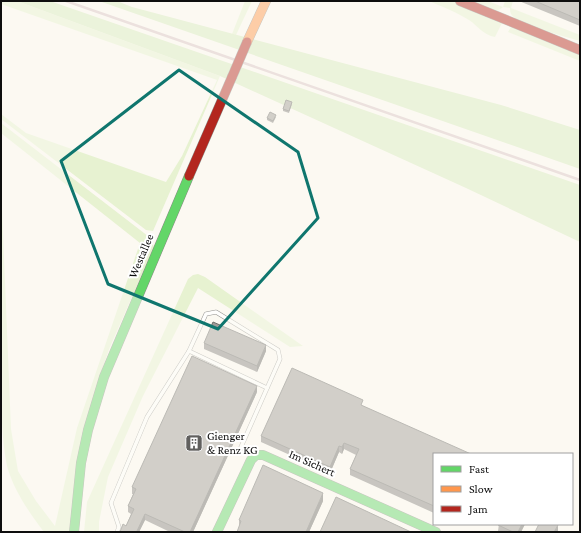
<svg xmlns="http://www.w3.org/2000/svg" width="581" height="533" viewBox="0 0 581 533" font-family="'Crimson Pro',serif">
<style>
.green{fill:#e7f2d1}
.forest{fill:#d8eabe}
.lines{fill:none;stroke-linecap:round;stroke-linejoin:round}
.lane-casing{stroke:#959491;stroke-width:4.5}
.fast-casing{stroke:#8c8a87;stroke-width:10}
.slow-casing{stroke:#8c8a87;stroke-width:10}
.jam-casing{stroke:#8c8a87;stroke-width:10}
.lane{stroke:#fffefd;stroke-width:3.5}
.fast{stroke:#63d668;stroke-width:9}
.slow{stroke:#ff974d;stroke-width:9}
.jam{stroke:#b3261e;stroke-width:9}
.rail{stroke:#d9c3c5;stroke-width:2.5}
.jam-bridge-casing{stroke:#8c8a87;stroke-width:10;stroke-linecap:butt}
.jam-bridge{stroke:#b3261e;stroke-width:9}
.wall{fill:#898683}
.shaded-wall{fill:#6f6d6a}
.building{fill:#9f9c98;stroke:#6f6d6a}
.marked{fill:none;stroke:#0f766e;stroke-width:3;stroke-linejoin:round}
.labels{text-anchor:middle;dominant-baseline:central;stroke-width:4;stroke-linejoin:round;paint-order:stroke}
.street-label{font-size:12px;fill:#0e0e0e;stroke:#fff}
.poi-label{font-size:12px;fill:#0e0e0e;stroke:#fff;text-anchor:start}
</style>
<rect width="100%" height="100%" fill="#fcf9f2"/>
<g class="green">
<path d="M1,1H17L220,76L153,231L146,230L1,119V114L26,133L166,182L182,156L217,80L1,4Z"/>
<path d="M245,1H252L236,35L232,34Z"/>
<path d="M429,1H460L504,19L495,37C483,35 478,26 469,20C456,12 443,7 429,1Z"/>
<path d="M470,1H488L503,7L505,1H513L511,8L580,35V41C568,37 516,25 511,14C510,12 510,10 510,8L503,7C495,16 479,5 470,1Z"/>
<path d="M511,27L580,54V61L508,32Z"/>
<path d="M1,123L144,233L151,239L154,247L110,347L100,375L78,460L71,509L70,532H44C29,512 14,491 7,466C0,432 1,386 1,351C1,295 1,239 1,183L11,429L18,471L36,501L55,526L77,428L140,243L1,133Z"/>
<path d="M198,274L205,277L303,346L290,347L198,288L143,396L108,477L99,522V532H84L87,502L188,279L193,275Z"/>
</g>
<g class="forest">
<path d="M17,1H50L580,185V242L466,188L220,76Z"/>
<path d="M99,1H117L132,7L501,105L580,130V169Z"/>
</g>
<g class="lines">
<defs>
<g id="lane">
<path d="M189,351L267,388"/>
<path d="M117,532L119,527L111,503L147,417L189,351L206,314L216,312L278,350L280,359L241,447L255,454"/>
</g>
<g id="fast">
<path d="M74,532L81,463L88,430L104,377L189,176"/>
<path d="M217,532L251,460L256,455H263L436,532"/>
</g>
<path id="slow" d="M247,42L266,1"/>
<g id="jam">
<path d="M460,1L580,50"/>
<path d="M189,176L232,77"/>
</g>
</defs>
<use href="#lane" class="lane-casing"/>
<use href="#fast" class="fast-casing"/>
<use href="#slow" class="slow-casing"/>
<use href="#jam" class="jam-casing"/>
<use href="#lane" class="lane"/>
<use href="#fast" class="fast"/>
<use href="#slow" class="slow"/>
<use href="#jam" class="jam"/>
<path class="rail" d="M66,1L580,180"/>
<defs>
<path id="jam-bridge" d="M232,77L247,42"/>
</defs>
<use href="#jam-bridge" class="jam-bridge-casing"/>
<use href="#jam-bridge" class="jam-bridge"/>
</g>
<g class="wall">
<path d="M519,1H580V26Z"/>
<path d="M292,104L289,113L283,111V109Z"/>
<path d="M276,117L273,123L267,120V118Z"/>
<path d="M204,343L266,351L257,372L204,349Z"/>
<path d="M257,392L193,532H170L145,520L139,532L126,526L131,514L128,512V506L133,494H132V487Z"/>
<path d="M363,406L434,454V513L350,475V469L356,455L344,449L342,454L339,452L330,473L261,442V436Z"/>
<path d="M323,501L309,532H237L239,527V520Z"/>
<path d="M499,524H525L521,532H500L498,531Z"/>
</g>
<g class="shaded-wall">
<path d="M266,345V351L257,372V366Z"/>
<path d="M257,386V392L193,532H190Z"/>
<path d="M344,443V449L342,454V447Z"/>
<path d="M339,446V452L330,473V467Z"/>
<path d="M323,493V501L309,532H306Z"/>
<path d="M145,514V520L139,532L137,531Z"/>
<path d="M522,524H525L521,532H518Z"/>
<path d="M558,525V531L557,532H554Z"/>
</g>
<g class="building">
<path d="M535,1H580V20Z"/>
<path d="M286,100L292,102L289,111L283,109Z"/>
<path d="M270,112L276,115L273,121L267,118Z"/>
<path d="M213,322L266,345L257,366L204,343Z"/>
<path d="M192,356L257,386L190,532H185L145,514L137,531L140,532H120L123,524L126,526L134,509L128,506L136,489L132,487Z"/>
<path d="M292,368L363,400L361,405L471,454H434V506L350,469L359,449L344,443L342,447L339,446L330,467L261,436Z"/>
<path d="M263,465L323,493L306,532H237L241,521L239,520Z"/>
<path d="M336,497L411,532H320Z"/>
<path d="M499,524H522L518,532H513L498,525Z"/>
<path d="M539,524H557L558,525L554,532H535Z"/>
</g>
<path d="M0 0H581V533H0ZM179,70L298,152L318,218L218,329L108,284L61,161Z" fill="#fcf9f2" fill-opacity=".55" fill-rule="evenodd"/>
<path class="marked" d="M179,70L298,152L318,218L218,329L108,284L61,161Z"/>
<defs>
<symbol id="building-square" viewBox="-11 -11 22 22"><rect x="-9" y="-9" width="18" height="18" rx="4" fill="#61605e" stroke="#fff"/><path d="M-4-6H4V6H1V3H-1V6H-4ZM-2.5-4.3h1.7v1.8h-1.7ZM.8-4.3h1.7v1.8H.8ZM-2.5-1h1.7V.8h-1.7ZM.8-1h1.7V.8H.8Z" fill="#fff"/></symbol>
</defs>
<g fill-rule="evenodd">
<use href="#building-square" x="184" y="433" width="20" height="20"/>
</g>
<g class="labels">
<g class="street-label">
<text transform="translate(141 256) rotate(-67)">Westallee</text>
<text transform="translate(312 463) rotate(24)">Im Sichert</text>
</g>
<g class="poi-label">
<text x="207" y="436">Gienger<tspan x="207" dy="14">&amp; Renz KG</tspan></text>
</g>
</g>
<rect width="581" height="533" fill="none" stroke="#0e0e0e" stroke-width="4"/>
<rect x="433" y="453" width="140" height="72" fill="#ffffff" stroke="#9f9f9f"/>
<rect x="441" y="466" width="20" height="6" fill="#63d668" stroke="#9f9f9f"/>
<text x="469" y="473" font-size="12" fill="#0e0e0e">Fast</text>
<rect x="441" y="486" width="20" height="6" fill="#ff974d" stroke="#9f9f9f"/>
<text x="469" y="493" font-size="12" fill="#0e0e0e">Slow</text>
<rect x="441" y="506" width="20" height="6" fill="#b3261e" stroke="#9f9f9f"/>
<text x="469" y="513" font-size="12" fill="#0e0e0e">Jam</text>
</svg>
